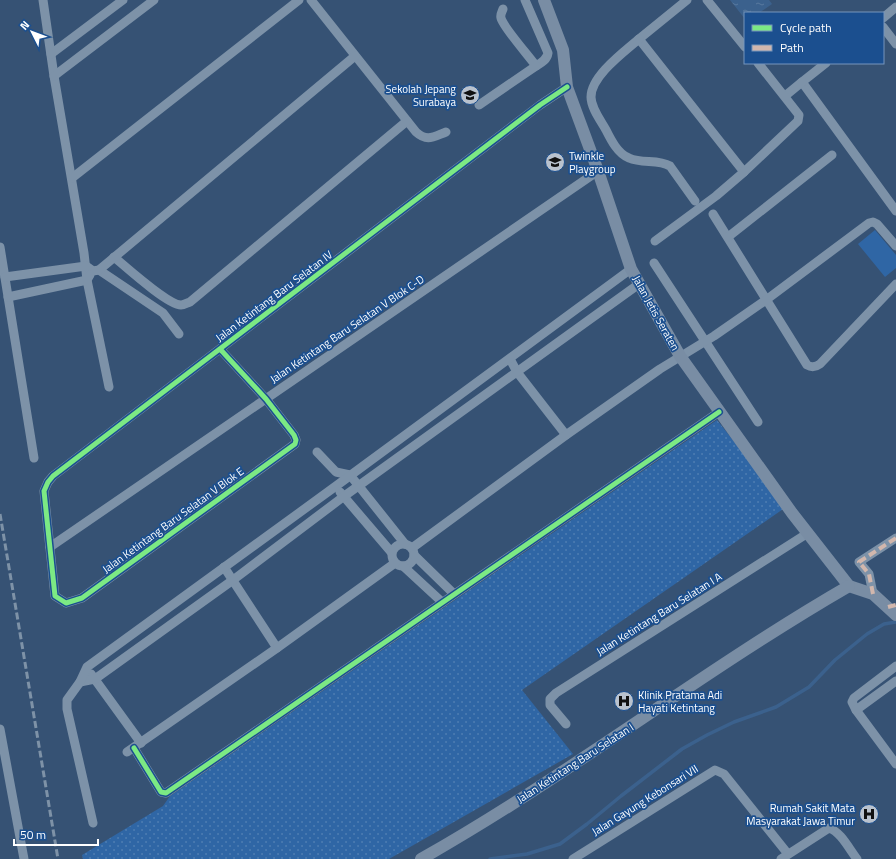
<svg xmlns="http://www.w3.org/2000/svg" width="896" height="859" viewBox="0 0 896 859" font-family="'Titillium Web',sans-serif">
<style>
.grass{fill:url(#grass-dots)}
.pitch{fill:#2f66a5}
.water{fill:url(#water-ripples)}
.lines{fill:none;stroke-linecap:round;stroke-linejoin:round}
.stream{stroke:#3b618d;stroke-width:3.5}
.street{stroke:#7d92a8;stroke-width:9}
.secondary{stroke:#798da4;stroke-width:12}
.rail{stroke:#7e92a7;stroke-width:3;stroke-dasharray:7 3;stroke-linecap:butt}
.quiet{stroke:#d1b7ad;stroke-width:4;stroke-dasharray:8 4;stroke-linecap:butt}
.cycleway-casing{stroke:#1b4f8f;stroke-width:8}
.cycleway{stroke:#7ce984;stroke-width:5}
.labels{text-anchor:middle;dominant-baseline:central;stroke-width:3.5;stroke-linejoin:round;paint-order:stroke}
.poi-label{font-size:11px;fill:#fff;stroke:#1b4f8f;text-anchor:end}
.street-label{font-size:11px;fill:#fff;stroke:#1b4f8f}
</style>
<defs>
<pattern id="grass-dots" width="8" height="8" patternUnits="userSpaceOnUse"><rect width="8" height="8" fill="#2f66a5"/><path d="M2 2h.1M6 6h.1" fill="none" stroke="#4e7db2" stroke-width="1.8" stroke-linecap="round"/></pattern>
<pattern id="water-ripples" width="26" height="14" patternUnits="userSpaceOnUse"><rect width="26" height="14" fill="#3b618d"/><path d="M2 4q2-2 4 0t4 0M15 11q2-2 4 0t4 0" fill="none" stroke="#58799e"/></pattern>
</defs>
<rect width="100%" height="100%" fill="#365274"/>
<path class="grass" d="M717,420L786,507L522,690L573,754L389,859H83L82,855L163,806L170,796Z"/>
<path class="pitch" d="M875,230L896,255V268L885,277L858,244Z"/>
<path class="water" d="M730,0H769L772,4L759,13H745V19Z"/>
<g class="lines">
<path class="stream" d="M490,859L527,854L560,844L587,824L621,796L682,749L707,735L734,722L776,707L809,687L835,660L867,634L884,624L896,622"/>
<g class="street">
<path d="M43,0L54,76L84,253L87,280L109,387"/>
<path d="M311,0L416,132C427,142 433,137 446,132"/>
<path d="M525,0L548,53C547,60 541,63 536,66"/>
<path d="M687,0L639,39L744,172"/>
<path d="M707,0L745,47"/>
<path d="M883,18L896,7"/>
<path d="M883,27L896,44"/>
<path d="M639,39C624,52 591,76 591,97C591,108 601,121 606,130C611,140 618,154 629,158C642,164 658,159 670,166L695,201"/>
<path d="M51,54L123,0"/>
<path d="M826,63L802,82L896,211"/>
<path d="M54,76L154,0"/>
<path d="M785,96L802,82"/>
<path d="M479,105L536,66C529,56 503,27 501,18C500,14 502,12 503,9"/>
<path d="M72,178L299,0"/>
<path d="M713,214L807,365C812,368 816,367 820,364L896,284"/>
<path d="M728,237L832,155"/>
<path d="M655,241L716,196L744,172L798,121L799,115L758,63"/>
<path d="M0,247L34,458"/>
<path d="M114,257C126,267 168,305 181,305C184,305 187,303 190,302L407,121"/>
<path d="M654,263L758,422"/>
<path d="M99,270L163,313L179,334"/>
<path d="M5,277L86,266L93,271L99,270L355,56"/>
<path d="M8,297L87,280L90,275"/>
<path d="M220,349L266,399L294,435L296,440L295,444L82,598L66,603L55,596L44,491L48,482L53,476L540,105L567,87"/>
<path d="M510,359L517,372L566,435"/>
<path d="M317,452L336,472L350,475L405,544"/>
<path d="M340,492L392,553"/>
<circle cx="403" cy="555" r="11"/>
<path d="M50,547L598,171"/>
<path d="M412,548L566,435L660,369L714,336L766,300L869,223L873,222L877,224L896,246"/>
<path d="M414,555L454,594"/>
<path d="M403,566L442,602"/>
<path d="M224,567L277,648"/>
<path d="M873,594L869,574L859,562L896,538"/>
<path d="M896,666L854,698L852,702L856,710L896,764"/>
<path d="M91,674L141,743"/>
<path d="M80,682L95,679L233,580L343,497L639,284"/>
<path d="M856,710L896,681"/>
<path d="M566,724L550,705V699L556,693L808,533"/>
<path d="M0,729L24,859"/>
<path d="M134,748L161,792L166,793L719,412"/>
<path d="M127,752L277,648L395,563"/>
<path d="M93,823L67,709V700L80,682L87,667L336,486L631,269"/>
<path d="M573,859L715,770L724,774L788,854"/>
<path d="M781,859L829,828C841,832 849,849 857,859"/>
</g>
<g class="secondary">
<path d="M544,0L563,50L567,87L598,171L631,269L680,356L792,513L849,586"/>
<path d="M849,586L873,594L896,615"/>
<path d="M421,859C568,776 702,671 849,586"/>
</g>
<path class="rail" d="M0,514L58,859"/>
<g class="quiet">
<path d="M873,594L869,574L859,562L896,538"/>
<path d="M888,607L896,605"/>
</g>
<defs>
<g id="cycleway">
<path d="M220,349L266,399L294,435L296,440L295,444L82,598L66,603L55,596L44,491L48,482L53,476L540,105L567,87"/>
<path d="M134,748L161,792L166,793L719,412"/>
</g>
</defs>
<use href="#cycleway" class="cycleway-casing"/>
<use href="#cycleway" class="cycleway"/>
</g>
<defs>
<symbol id="school-disc" viewBox="-11 -11 22 22"><circle r="9.5" fill="#b9c2ce" stroke="#1b4f8f"/><path d="M0-5L7-2L0 1L-7-2ZM-4 1L0 2.5L4 1V4Q0 6-4 4Z" fill="#111"/></symbol>
<symbol id="hospital-disc" viewBox="-11 -11 22 22"><circle r="9.5" fill="#b9c2ce" stroke="#1b4f8f"/><path d="M-5-5h3v3.5h4V-5h3V5h-3V1.5h-4V5h-3Z" fill="#111"/></symbol>
</defs>
<g fill-rule="evenodd">
<use href="#school-disc" x="459" y="84" width="22" height="22"/>
<use href="#school-disc" x="544" y="151" width="22" height="22"/>
<use href="#hospital-disc" x="613" y="690" width="22" height="22"/>
<use href="#hospital-disc" x="858" y="803" width="22" height="22"/>
</g>
<g class="labels">
<g class="poi-label">
<text x="456" y="89">Sekolah Jepang<tspan x="456" dy="13">Surabaya</tspan></text>
<text x="569" y="156" text-anchor="start">Twinkle<tspan x="569" dy="13">Playgroup</tspan></text>
<text x="638" y="695" text-anchor="start">Klinik Pratama Adi<tspan x="638" dy="13">Hayati Ketintang</tspan></text>
<text x="855" y="808">Rumah Sakit Mata<tspan x="855" dy="13">Masyarakat Jawa Timur</tspan></text>
</g>
<g class="street-label">
<text transform="translate(274 296) rotate(-37)">Jalan Ketintang Baru Selatan IV</text>
<text transform="translate(656 313) rotate(61)">Jalan Jetis Seraten</text>
<text transform="translate(347 329) rotate(-34)">Jalan Ketintang Baru Selatan V Blok C-D</text>
<text transform="translate(173 520) rotate(-36)">Jalan Ketintang Baru Selatan V Blok E</text>
<text transform="translate(659 614) rotate(-32)">Jalan Ketintang Baru Selatan I A</text>
<text transform="translate(575 763) rotate(-33)">Jalan Ketintang Baru Selatan I</text>
<text transform="translate(645 800) rotate(-32)">Jalan Gayung Kebonsari VII</text>
</g>
</g>
<rect x="744" y="12" width="140" height="52" fill="#1b4f8f" stroke="#7695bc"/>
<rect x="752" y="25" width="20" height="6" fill="#7ce984" stroke="#7695bc"/>
<text x="780" y="32" font-size="12" fill="#ffffff">Cycle path</text>
<rect x="752" y="45" width="20" height="6" fill="#d1b7ad" stroke="#7695bc"/>
<text x="780" y="52" font-size="12" fill="#ffffff">Path</text>
<g transform="translate(32 32) rotate(312)" stroke="#1b4f8f" stroke-width="3" paint-order="stroke">
<path d="M0-3L7 15L0 10L-7 15Z" fill="#ffffff"/>
<text y="-6" font-size="11" font-weight="bold" text-anchor="middle" fill="#ffffff">N</text>
</g>
<path d="M14 839v6h84v-6" fill="none" stroke="#ffffff" stroke-width="2"/>
<text x="20" y="839" font-size="12" fill="#ffffff" stroke="#1b4f8f" stroke-width="3" paint-order="stroke">50 m</text>
</svg>
